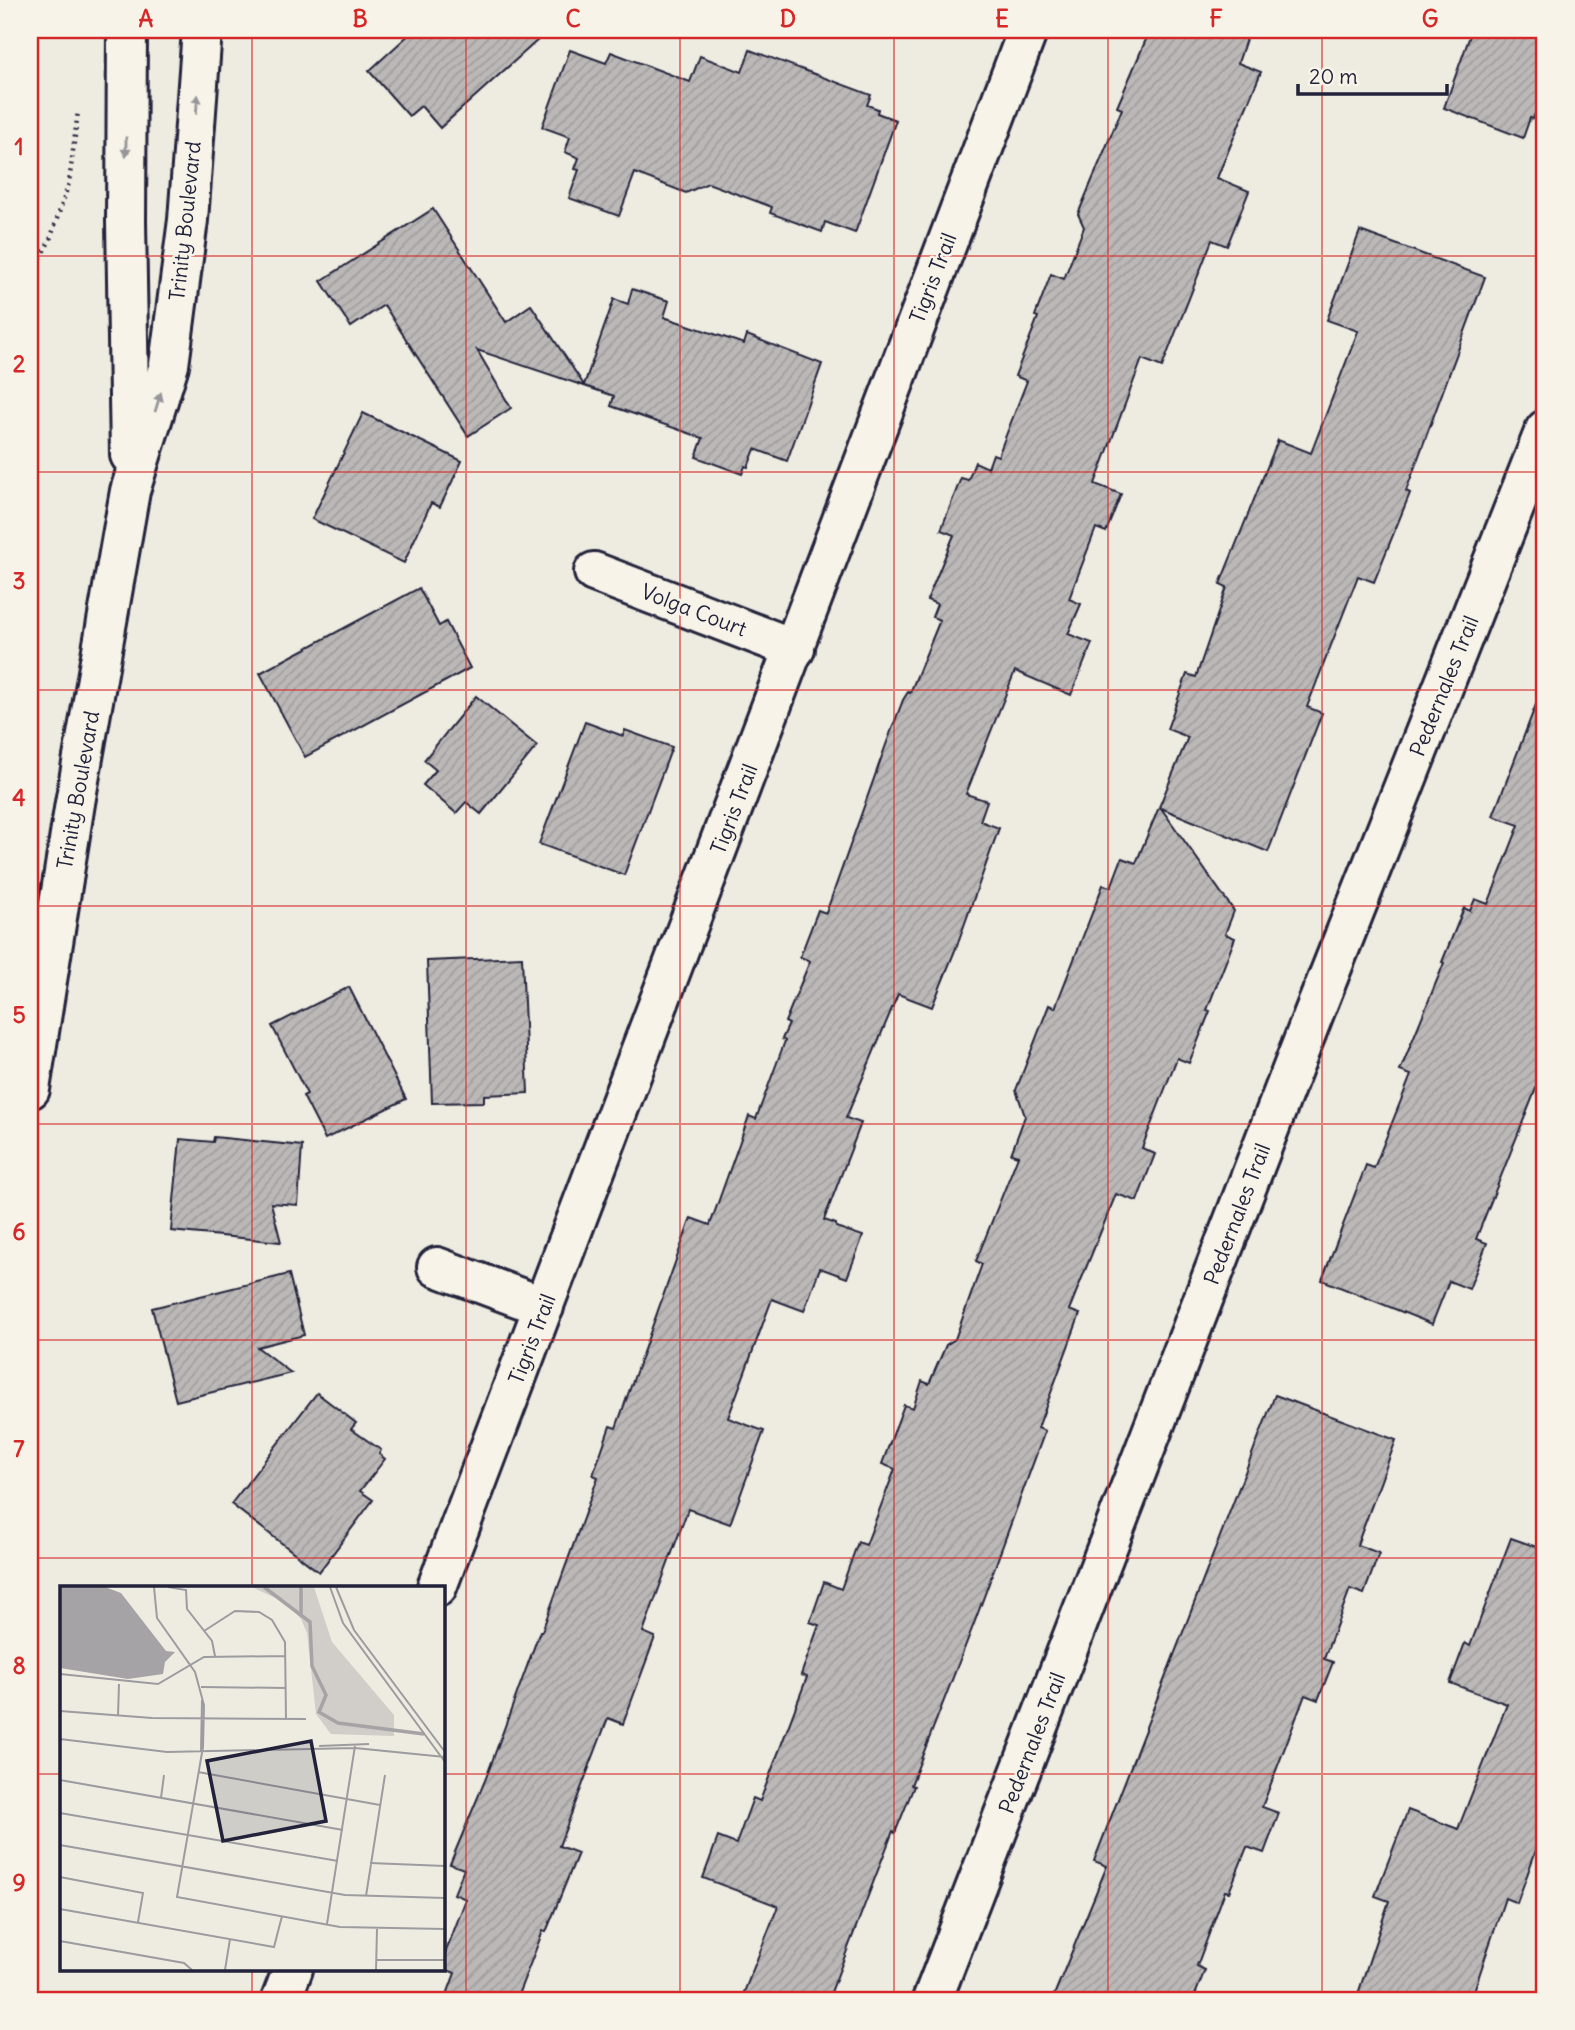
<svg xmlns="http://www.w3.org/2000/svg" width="1575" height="2030" viewBox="0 0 1575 2030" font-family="Delius,sans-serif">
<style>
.building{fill:url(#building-hatch);stroke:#22223b;stroke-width:2}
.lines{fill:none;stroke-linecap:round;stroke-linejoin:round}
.minor-casing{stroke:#22223b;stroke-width:44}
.major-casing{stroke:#22223b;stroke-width:44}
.path{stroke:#22223b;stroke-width:4.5;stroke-dasharray:2 5;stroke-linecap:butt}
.minor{stroke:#f7f3e8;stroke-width:38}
.major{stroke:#f7f3e8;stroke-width:38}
.oneway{fill:#97959a}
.grid{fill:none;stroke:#d62828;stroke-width:2;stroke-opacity:0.55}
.labels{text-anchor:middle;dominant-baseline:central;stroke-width:5;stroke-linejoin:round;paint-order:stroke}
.street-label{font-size:21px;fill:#22223b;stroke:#f7f3e8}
.inset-river{fill:none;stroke:#a6a3a6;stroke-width:3.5}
.inset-road{fill:none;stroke:#9c9b9f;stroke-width:2}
.view{fill:#22223b;fill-opacity:0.15;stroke:#22223b;stroke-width:3.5}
.inset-edge{fill:none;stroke:#22223b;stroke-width:3.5}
.neatline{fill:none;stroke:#d62828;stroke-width:2.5}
.grid-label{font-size:23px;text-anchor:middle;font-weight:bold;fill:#d62828}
</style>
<defs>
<pattern id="building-hatch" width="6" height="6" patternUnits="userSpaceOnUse" patternTransform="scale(1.75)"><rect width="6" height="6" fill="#bbb8b7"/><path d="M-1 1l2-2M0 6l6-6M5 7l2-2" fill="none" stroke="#a09e9e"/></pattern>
</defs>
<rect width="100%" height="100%" fill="#eeebe1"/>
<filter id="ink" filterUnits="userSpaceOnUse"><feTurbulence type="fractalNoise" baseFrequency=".0143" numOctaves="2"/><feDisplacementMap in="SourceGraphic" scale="14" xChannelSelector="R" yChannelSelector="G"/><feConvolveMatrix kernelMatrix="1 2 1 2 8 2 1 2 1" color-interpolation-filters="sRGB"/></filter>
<g filter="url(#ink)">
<g class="building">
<path d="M414,30H549L440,128L421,106L409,116L369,71Z"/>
<path d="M1150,30H1249L1238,63L1261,72L1217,178L1249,191L1227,246L1212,240L1162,367L1142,359L1095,484L1121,494L1106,532L1096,528L1069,599L1081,604L1068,634L1092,643L1071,695L1015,671L966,794L987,801L980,821L999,828L956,948L932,1007L898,994L846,1118L861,1123L824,1220L836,1224V1227L863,1236L847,1278L820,1268L804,1311L772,1299L728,1418L764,1431L744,1485L730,1524L688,1509L643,1632L655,1637L623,1724L608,1718L559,1846L578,1853L546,1932L543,1931L516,2000H445L455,1973L443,1968V1959L466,1899L454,1894L464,1869L450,1864L486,1778L540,1631H542L598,1477L593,1475L610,1426L616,1428L691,1218L710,1225L749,1116L756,1119L785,1041L782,1039L789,1024L785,1022L810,961L800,957L818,910L826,913L887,742L903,700L908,692L910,693L940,620L932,617L937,604L927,600L954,535L941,530L961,478L968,480L975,462L988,468L993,454L998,456L1027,381L1015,376L1038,317L1035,316L1051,274L1064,279L1084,227L1078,214L1122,109L1117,107Z"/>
<path d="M1472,30H1545V112L1537,109L1533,119L1530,118L1523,138L1444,108Z"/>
<path d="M570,50L606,63L611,52L690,82L700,56L742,72L750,50L871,95L867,105L878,109L877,113L896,120L855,233L825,222L822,232L770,213L772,207L708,183L686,193L635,173L619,216L569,198L579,170L575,169L579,158L565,152L570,137L542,127Z"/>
<path d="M433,209L506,322L531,305L584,385L614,299L628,304L632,289L669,301L664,317L744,344L747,335L822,364L787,461L755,449L748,467L745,466L742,474L696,457L703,438L611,406L614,396L477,350L511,408L468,436L384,305L351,327L321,281Z"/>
<path d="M1360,231L1485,277L1406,491L1410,493L1374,582L1358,576L1307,707L1322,713L1268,852L1161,808L1234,911L1225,934L1235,938L1207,1010L1210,1011L1189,1063L1177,1058L1142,1148L1155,1154L1137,1201L1116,1194L1069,1310L1080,1314L1038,1428L1045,1431L975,1621L911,1785L914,1786L895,1833L893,1831L828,2000H741L778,1906L703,1878L718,1837L736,1844L753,1798L760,1801L807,1677L801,1675L819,1625L810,1622L824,1582L841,1589L858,1542L866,1545L895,1469L882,1464L904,1405L913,1408L922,1381L929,1384L946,1345L955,1339L982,1264L976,1261L1018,1156L1011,1154L1025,1116L1016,1090L1049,1005L1055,1008L1103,885L1111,887L1122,858L1136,863L1188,737L1167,729L1187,674L1196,677L1227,587L1220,584L1278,440L1311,453L1358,331L1327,320Z"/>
<path d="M363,413L462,461L440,507L431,503L404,563L312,519Z"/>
<path d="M419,588L439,626L446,622L470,668L305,757L260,673Z"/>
<path d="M1542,689H1545V1066L1476,1239L1487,1243L1469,1289L1449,1281L1432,1324L1322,1280L1366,1165L1374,1168L1411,1075L1400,1071L1444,963L1442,962L1464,908L1470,911L1475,899L1488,904L1519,825L1493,816Z"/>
<path d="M476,696L537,746L481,814L466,802L456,813L423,785L436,770L424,760Z"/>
<path d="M585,722L623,736L625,730L672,747L624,875L539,844Z"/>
<path d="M522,957L528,1093L484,1095V1102L432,1103L427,961Z"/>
<path d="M349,987L406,1099L325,1139L303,1096L307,1094L272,1026Z"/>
<path d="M214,1137L302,1146L298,1205L271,1203L281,1242L171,1231L180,1139L213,1142Z"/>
<path d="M289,1274L304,1335L257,1347L291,1373L176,1401L152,1308Z"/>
<path d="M317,1393L356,1423L351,1429L381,1450L379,1454L385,1459L360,1491L373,1500L319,1572L231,1504Z"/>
<path d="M1275,1395L1396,1440L1357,1545L1379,1553L1364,1594L1350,1589L1324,1659L1333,1662L1318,1700L1305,1695L1262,1807L1279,1813L1264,1853L1247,1847L1229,1892L1225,1891L1197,1966L1205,1970L1193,2000H1052L1107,1866L1094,1861Z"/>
<path d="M1511,1538L1545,1550V1825L1517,1903L1505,1898L1471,2000H1356L1389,1901L1375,1896L1408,1810L1458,1829L1507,1704L1450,1683L1465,1643L1470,1646Z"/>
</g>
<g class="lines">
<defs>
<g id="minor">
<path d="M594,572L795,649"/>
<path d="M437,1267L544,1307"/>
<path d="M437,1587L1028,30"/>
<path d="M281,2000L293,1969"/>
<path d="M932,2000L1314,1013L1545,430"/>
</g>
<g id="major">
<path d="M127,30L126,222L130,455"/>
<path d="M30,1089L75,803L130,491L169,365L188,220L202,30"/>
</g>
</defs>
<use href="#minor" class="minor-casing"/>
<use href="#major" class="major-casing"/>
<path class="path" d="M30,276L50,240L69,183L78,111"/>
<use href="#minor" class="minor"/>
<use href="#major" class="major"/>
</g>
<defs><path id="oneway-solid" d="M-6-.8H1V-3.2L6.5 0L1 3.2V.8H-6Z" transform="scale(1.75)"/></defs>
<g class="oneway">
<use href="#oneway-solid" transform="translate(197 104) rotate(-86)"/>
<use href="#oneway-solid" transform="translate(126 147) rotate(90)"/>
<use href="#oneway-solid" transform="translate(158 402) rotate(-73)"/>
</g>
</g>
<path class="grid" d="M252,30V1587M466,30V2000M680,30V2000M894,30V2000M1108,30V2000M1322,30V2000M30,256H1545M30,472H1545M30,690H1545M30,906H1545M30,1124H1545M30,1340H1545M30,1558H1545M30,1774H61M443,1774H1545M252,1969V2000"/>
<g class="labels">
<g class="street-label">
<text transform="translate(185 221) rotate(-84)">Trinity Boulevard</text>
<text transform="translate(933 278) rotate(-69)">Tigris Trail</text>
<text transform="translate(694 610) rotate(21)">Volga Court</text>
<text transform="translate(1444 686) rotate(-68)">Pedernales Trail</text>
<text transform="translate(78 790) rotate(-80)">Trinity Boulevard</text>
<text transform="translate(734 809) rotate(-69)">Tigris Trail</text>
<text transform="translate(1237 1214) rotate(-69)">Pedernales Trail</text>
<text transform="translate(532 1339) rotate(-69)">Tigris Trail</text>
<text transform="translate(1032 1743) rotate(-69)">Pedernales Trail</text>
</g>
</g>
<g transform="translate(60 1586)">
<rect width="385" height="385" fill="#eeebe1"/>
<path d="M192,1H254L272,56L334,129V150L271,148L256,128L247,47L241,33L226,17Z" fill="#d1cdc9"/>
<path d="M0,1H45L61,7L106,65L115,66L105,76L103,88L68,93L0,82Z" fill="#a6a3a6"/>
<path class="inset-river" d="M204,1L250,36L252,80L266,109L259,126L278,137L364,148M241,28V1"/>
<path class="inset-road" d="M94,1L97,32L135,86L144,119L143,161L117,311L280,341L385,343M108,1L126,4L127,23L152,55L155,70M270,1L283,37L385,176M276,1L294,44L385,166M144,45L175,25L199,26L212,34L225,56L226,134M0,88L98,98L144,71L226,70M141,101L226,102M0,125L92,132L246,133M58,130L59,98M0,153L107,166L295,162L385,171M259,160L309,158M141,166L142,114M138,186L320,219M0,194L283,244M101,212L104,189M0,227L278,275M0,259L285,309L385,312M310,277L385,280M0,291L83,307L78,336M306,310L325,189M0,323L214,361L222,330M267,338L295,160M0,355L124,377L132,384M316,374H385M165,384L170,353M316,384L317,343"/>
<path class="view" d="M251,155L266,235L163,255L147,175Z"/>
<rect width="385" height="385" class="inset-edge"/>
</g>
<rect width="1575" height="2030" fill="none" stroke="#f7f3e8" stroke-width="77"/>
<path d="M1298 84v10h149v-10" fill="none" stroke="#22223b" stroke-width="3.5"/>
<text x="1309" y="84" font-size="21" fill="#22223b" stroke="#f7f3e8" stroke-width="5" paint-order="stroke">20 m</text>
<rect x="38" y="38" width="1498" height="1954" class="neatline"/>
<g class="grid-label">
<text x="146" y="27">A</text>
<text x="360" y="27">B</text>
<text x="573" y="27">C</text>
<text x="788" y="27">D</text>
<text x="1002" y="27">E</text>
<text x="1216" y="27">F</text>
<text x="1430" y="27">G</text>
<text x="19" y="155">1</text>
<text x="19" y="372">2</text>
<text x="19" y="589">3</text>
<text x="19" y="806">4</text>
<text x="19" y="1023">5</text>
<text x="19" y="1240">6</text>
<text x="19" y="1457">7</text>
<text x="19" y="1674">8</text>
<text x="19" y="1891">9</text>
</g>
</svg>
